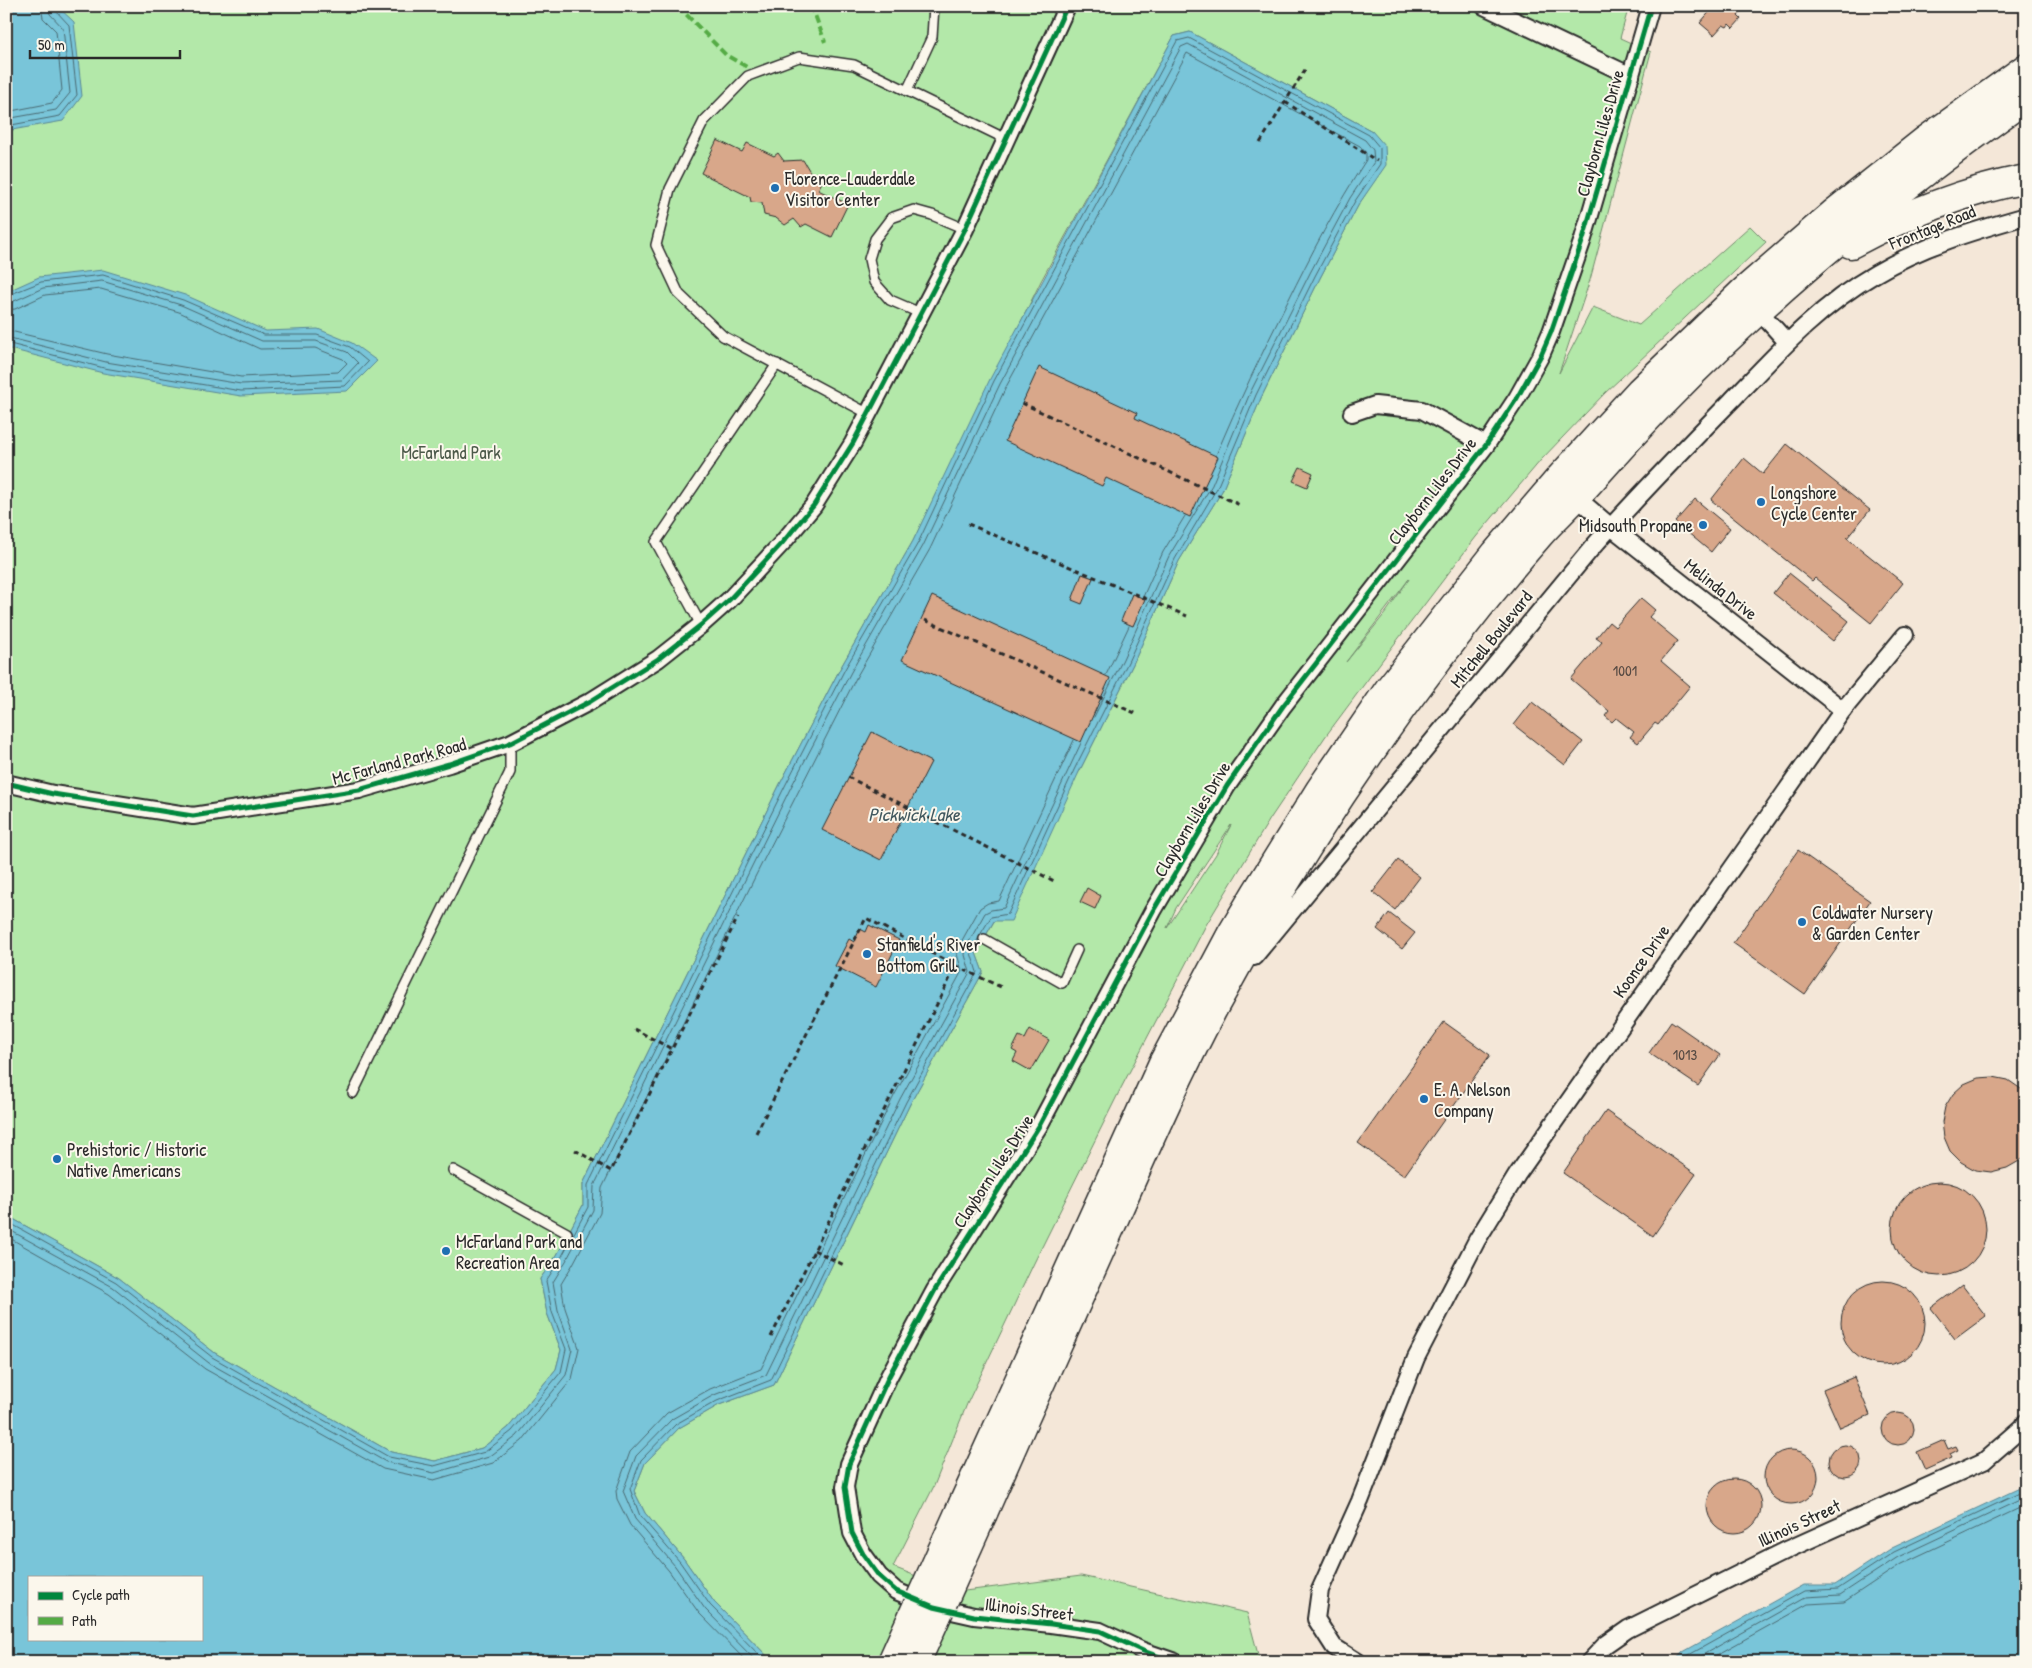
<svg xmlns="http://www.w3.org/2000/svg" width="2032" height="1668" viewBox="0 0 2032 1668" font-family="'Patrick Hand',sans-serif">
<style>
.green{fill:#b3e8a9;stroke:#6f8a6a;fill-rule:evenodd}
.water{fill:#79c5d9;stroke:#5a8793;fill-rule:evenodd}
.lines{fill:none;stroke-linecap:round;stroke-linejoin:round}
.shore{stroke:#4a6971;stroke-width:1}
.building{fill:#d8a78a;stroke:#2b2b2b}
.service-casing{stroke:#2b2b2b;stroke-width:12}
.minor-casing{stroke:#2b2b2b;stroke-width:20}
.trunk-casing{stroke:#2b2b2b;stroke-width:31}
.path{stroke:#2b2b2b;stroke-width:3;stroke-dasharray:5 4;stroke-linecap:butt}
.service{stroke:#fbf7ec;stroke-width:9}
.minor{stroke:#fbf7ec;stroke-width:16}
.trunk{stroke:#fbf7ec;stroke-width:28}
.trunk-bridge-casing{stroke:#2b2b2b;stroke-width:31;stroke-linecap:butt}
.trunk-bridge{stroke:#fbf7ec;stroke-width:28}
.quiet{stroke:#54ab44;stroke-width:4;stroke-dasharray:8 4;stroke-linecap:butt}
.cycleway-casing{stroke:#fbf7ec;stroke-width:8}
.cycleway{stroke:#00873e;stroke-width:5}
.poi-dot{fill:#1f6fb2;stroke:#fbf7ec;stroke-width:2}
.labels{text-anchor:middle;dominant-baseline:central;stroke-width:4;stroke-linejoin:round;paint-order:stroke}
.number-label{font-size:15px;fill:#564a43}
.street-label{font-size:18px;fill:#2b2b2b;stroke:#fbf7ec}
.poi-label{font-size:18px;fill:#2b2b2b;stroke:#fbf7ec;text-anchor:start}
.park-label{font-size:18px;fill:#4d5a4a;stroke:#fbf7ec}
.water-label{font-size:19px;font-style:italic;fill:#42595f;stroke:#fbf7ec}
</style>
<rect width="100%" height="100%" fill="#f4e7d8"/>
<filter id="ink" filterUnits="userSpaceOnUse"><feTurbulence type="fractalNoise" baseFrequency=".02" numOctaves="2"/><feDisplacementMap in="SourceGraphic" scale="10" xChannelSelector="R" yChannelSelector="G"/><feConvolveMatrix kernelMatrix="1 2 1 2 8 2 1 2 1" color-interpolation-filters="sRGB"/></filter>
<g filter="url(#ink)">
<path class="green" d="M6,6H1629L1620,38L1651,52L1590,280L1559,373L1593,307L1639,325L1750,226L1766,242L1605,393L1541,460L1476,537L1389,651L1325,737L1270,819L1206,925L1120,1090L1034,1263L967,1404L934,1486L893,1567L957,1592L1081,1576L1247,1613L1260,1662H773L714,1602L684,1559L645,1513L634,1491L645,1463L679,1428L719,1405L774,1385L910,1104L983,972L976,953L1079,772L1133,664L1179,561L1222,491L1261,398L1320,278L1359,204L1385,165L1372,131L1190,32L1174,36L1041,281L913,541L841,667L780,784L583,1184V1205L557,1255L540,1279L547,1313L561,1350L556,1369L508,1428L482,1448L435,1461L391,1452L215,1353L119,1278L6,1215ZM1409,579L1387,611L1346,662ZM1231,825L1216,854L1167,928L1176,908Z"/>
<g class="water">
<path d="M6,6H57L74,22L82,96L63,121L6,131Z"/>
<path d="M1190,32L1372,131L1385,146L1386,165L1359,204L1320,278L1261,398L1222,491L1179,561L1133,664L1079,772L1011,921H994L976,953L983,972L910,1104L774,1385L719,1405L679,1428L645,1463L634,1491L645,1513L684,1559L714,1602L773,1662H6V1215L119,1278L215,1353L391,1452L435,1461L482,1448L508,1428L556,1369L561,1350L547,1313L540,1279L557,1255L583,1205V1184L780,784L841,667L913,541L990,379L1174,36ZM29,1577H201V1639H29Z"/>
<path d="M103,270L185,295L266,331L318,329L352,343L377,361L347,391L241,396L103,373L6,348V292L39,277Z"/>
<path d="M2026,1485V1662H1674L1683,1652L1803,1585H1835L1892,1548Z"/>
</g>
<g class="lines">
<g class="shore">
<path d="M6,112L52,103L62,90L56,31L43,18L41,6"/>
<path d="M6,119L56,110L70,93L63,28L50,14L48,6"/>
<path d="M6,126L60,116L77,95L69,25L56,11L54,6"/>
<path d="M6,296L41,282L103,275L183,300L264,335H317L350,347L368,362L345,386L241,391L104,368L6,343"/>
<path d="M6,303L12,302L43,288L102,281L181,305L262,341H316L347,352L358,363L342,380L241,384L106,362L6,337"/>
<path d="M6,310L15,309L45,295L101,289L179,312L260,349L315,348L343,359L347,363L338,372L241,377L107,354L6,330"/>
<path d="M1143,597L1163,552L1185,516"/>
<path d="M1106,675L1129,626"/>
<path d="M6,1221L116,1282L212,1357L389,1457L434,1466L485,1452L512,1431L561,1372L566,1349L552,1312L546,1281L561,1258L588,1207V1185L785,786L845,669L918,543L994,381L1177,41L1189,38L1369,135L1380,148V164L1355,201L1315,276L1256,395L1217,488L1175,559L1128,662L1074,770L1008,914L991,917L980,935"/>
<path d="M6,1228L113,1287L209,1363L386,1462L434,1473L489,1457L517,1436L566,1375L572,1349L558,1310L553,1282L566,1261L593,1210L594,1186L790,789L851,672L923,546L1000,384L1181,47L1188,44L1365,140L1373,150L1374,162L1350,198L1310,273L1250,393L1212,485L1169,556L1123,659L1094,717"/>
<path d="M6,1236L109,1294L205,1369L383,1469L434,1480L493,1463L522,1441L572,1379L579,1348L565,1308L561,1284L573,1264L600,1213L602,1188L755,877L857,676L930,549L1006,387L1187,53L1360,146L1366,153V160C1336,206 1311,254 1287,303C1262,353 1238,403 1216,455"/>
<path d="M747,1662L699,1613L669,1571L630,1525L617,1499L616,1491L630,1452L667,1413L710,1389L761,1369L894,1096L962,971L957,954L960,944L980,908L988,903L999,901L1074,740"/>
<path d="M757,1662L705,1609L675,1566L635,1519L623,1491L636,1456L672,1419L714,1395L766,1375L900,1099L970,972L965,955L966,947L985,913L991,910L1004,908L1081,743"/>
<path d="M766,1662L710,1605L680,1562L640,1516L630,1489L641,1460L676,1424L717,1401L771,1380L906,1102L977,972L971,953L979,937"/>
<path d="M1681,1662L1687,1656L1804,1591L1838,1589L1894,1552L2026,1490"/>
<path d="M1690,1662L1806,1597L1840,1595L1898,1557L2026,1497"/>
<path d="M1704,1662L1808,1604L1844,1602L1901,1564L2026,1505"/>
</g>
</g>
<g class="building">
<path d="M1711,6H1734L1741,12L1738,16L1741,19L1733,28L1729,24L1727,27L1723,25L1714,35L1700,23L1712,9Z"/>
<path d="M717,140L742,152L747,143L774,156L778,153L784,161L803,160L812,175L822,176L823,180L818,190L848,204L832,237L806,224L801,227L794,219L785,225L776,218L764,215L762,203L751,202L750,197L701,173Z"/>
<path d="M1039,367L1137,413L1135,418L1218,457L1190,517L1106,478L1102,486L1005,441Z"/>
<path d="M1787,444L1870,510L1847,538L1903,583L1871,623L1815,578L1812,581L1711,500L1744,458L1763,474Z"/>
<path d="M1300,467L1313,473L1307,487L1293,481Z"/>
<path d="M1695,499L1730,528L1711,552L1675,522Z"/>
<path d="M1789,573L1849,621L1833,641L1773,593Z"/>
<path d="M1082,574L1093,578L1082,604L1072,600Z"/>
<path d="M1132,594L1145,599L1133,626L1121,621Z"/>
<path d="M932,596L1110,678L1081,742L902,660Z"/>
<path d="M1641,598L1655,610L1649,617L1678,641L1661,661L1690,686L1658,725L1655,723L1638,743L1630,737L1634,732L1616,718L1612,722L1605,716L1609,711L1571,679L1602,642L1596,638L1609,622L1615,627Z"/>
<path d="M1532,702L1583,742L1565,765L1514,725Z"/>
<path d="M872,732L931,762L881,860L822,830Z"/>
<path d="M1798,850L1870,901L1805,994L1733,943Z"/>
<path d="M1398,860L1420,877L1395,910L1373,892Z"/>
<path d="M1087,888L1101,896L1095,909L1080,902Z"/>
<path d="M1389,913L1415,933L1402,949L1377,929Z"/>
<path d="M869,925L899,940L876,987L835,966L849,939L854,942L860,929L866,932Z"/>
<path d="M1671,1021L1720,1055L1698,1086L1649,1053Z"/>
<path d="M1444,1022L1490,1055L1404,1176L1358,1143Z"/>
<path d="M1030,1029L1049,1040L1031,1071L1013,1061L1017,1053L1012,1050L1019,1036L1025,1039Z"/>
<path d="M1993,1077L2008,1080L2021,1089L2026,1094V1154L2021,1160L2007,1168L1991,1172L1975,1170L1961,1162L1950,1151L1944,1137L1942,1122L1945,1107L1953,1094L1964,1084L1978,1078Z"/>
<path d="M1606,1111L1696,1174L1653,1236L1563,1173Z"/>
<circle cx="1939" cy="1229" r="47"/>
<circle cx="1883" cy="1323" r="42"/>
<path d="M1962,1285L1986,1316L1955,1339L1931,1308Z"/>
<path d="M1854,1377L1870,1415L1840,1428L1823,1390Z"/>
<circle cx="1898" cy="1429" r="16"/>
<path d="M1944,1440L1948,1449L1956,1446L1958,1450L1950,1454L1952,1458L1925,1470L1917,1452Z"/>
<circle cx="1845" cy="1461" r="16"/>
<circle cx="1791" cy="1477" r="27"/>
<circle cx="1734" cy="1506" r="27"/>
</g>
<g class="lines">
<defs>
<g id="service">
<path d="M907,91L932,37L934,6"/>
<path d="M920,313L890,300L874,282L869,259L875,239L891,218L914,210L932,215L965,229"/>
<path d="M869,414L723,336L679,294L656,245L670,189L704,121L748,76L799,57L854,65L1006,139"/>
<path d="M701,625L656,542L777,364"/>
<path d="M984,939L1062,983L1077,950"/>
<path d="M353,1093L510,772V743"/>
<path d="M453,1170L567,1233"/>
</g>
<g id="minor">
<path d="M1484,6L1631,76"/>
<path d="M1759,311L1787,342"/>
<path d="M1352,413L1375,405L1422,410L1486,445"/>
<path d="M1576,497L1611,527L1843,710"/>
<path d="M6,783L53,794L193,816L359,790L449,764L510,743L591,701L658,659L701,625L729,600L783,542L814,505L853,443L965,229L1067,6"/>
<path d="M1254,957L1591,549C1636,498 1683,450 1731,401C1775,355 1819,306 1875,274C1922,246 1973,231 2026,216"/>
<path d="M1175,1662L1143,1651L1100,1631L1051,1624L974,1616L934,1607L896,1591L879,1576L863,1554L852,1533L845,1487L849,1464L889,1376L935,1290L1039,1126L1153,911L1227,786L1283,706L1486,445L1517,398L1541,355L1551,332L1583,239L1651,6"/>
<path d="M1358,1662L1334,1647L1316,1619L1320,1590L1360,1501L1416,1358L1477,1240L1517,1175L1843,710L1905,635"/>
<path d="M1589,1662L1605,1645L1628,1629L1789,1549L1984,1461L2023,1427L2026,1422"/>
</g>
<g id="trunk">
<path d="M1851,244C1906,214 1965,191 2026,179"/>
<path d="M963,1504L1163,1063L1231,935L1256,893L1320,790L1389,689L1496,553L1559,479L1640,391L1743,292L1833,214L1926,140L2026,68"/>
<path d="M983,1513C1025,1417 1068,1321 1111,1226C1144,1152 1176,1078 1214,1007C1305,838 1414,679 1539,535C1553,519 1569,505 1583,489C1609,461 1634,431 1662,403C1708,356 1756,311 1806,268C1876,207 1950,152 2026,98"/>
</g>
</defs>
<use href="#service" class="service-casing"/>
<use href="#minor" class="minor-casing"/>
<use href="#trunk" class="trunk-casing"/>
<g class="path">
<path d="M1285,102L1377,161"/>
<path d="M1260,143L1306,68"/>
<path d="M1022,403L1242,506"/>
<path d="M968,524L1187,616"/>
<path d="M925,620L1137,714"/>
<path d="M848,777L1056,882"/>
<path d="M634,1029L672,1049"/>
<path d="M756,1133L866,918L956,966"/>
<path d="M575,1150L611,1171L738,917"/>
<path d="M814,1250L844,1265"/>
<path d="M771,1337L956,966L1003,988"/>
</g>
<use href="#service" class="service"/>
<use href="#minor" class="minor"/>
<use href="#trunk" class="trunk"/>
<defs>
<g id="trunk-bridge">
<path d="M892,1662L963,1504"/>
<path d="M916,1662L983,1513"/>
</g>
</defs>
<use href="#trunk-bridge" class="trunk-bridge-casing"/>
<use href="#trunk-bridge" class="trunk-bridge"/>
<g class="quiet">
<path d="M678,6L726,55L747,67"/>
<path d="M809,6L815,15L825,42"/>
</g>
<defs>
<g id="cycleway">
<path d="M6,783L53,794L193,816L359,790L449,764L510,743L591,701L658,659L701,625L729,600L783,542L814,505L853,443L965,229L1067,6"/>
<path d="M1175,1662L1143,1651L1100,1631L1051,1624L974,1616L934,1607L896,1591L879,1576L863,1554L852,1533L845,1487L849,1464L889,1376L935,1290L1039,1126L1153,911L1227,786L1283,706L1486,445L1517,398L1541,355L1551,332L1583,239L1651,6"/>
</g>
</defs>
<use href="#cycleway" class="cycleway-casing"/>
<use href="#cycleway" class="cycleway"/>
</g>
</g>
<g class="poi-dot">
<circle cx="775" cy="188" r="5"/>
<circle cx="1761" cy="502" r="5"/>
<circle cx="1703" cy="525" r="5"/>
<circle cx="1802" cy="922" r="5"/>
<circle cx="867" cy="954" r="5"/>
<circle cx="1424" cy="1099" r="5"/>
<circle cx="57" cy="1159" r="5"/>
<circle cx="446" cy="1251" r="5"/>
</g>
<g class="labels">
<g class="number-label">
<text x="1625" y="670">1001</text>
<text x="1685" y="1054">1013</text>
</g>
<g class="street-label">
<text transform="translate(1600 133) rotate(-74)">Clayborn Liles Drive</text>
<text transform="translate(1932 227) rotate(-22)">Frontage Road</text>
<text transform="translate(1432 491) rotate(-52)">Clayborn Liles Drive</text>
<text transform="translate(1721 589) rotate(38)">Melinda Drive</text>
<text transform="translate(1491 639) rotate(-51)">Mitchell Boulevard</text>
<text transform="translate(399 761) rotate(-15)">Mc Farland Park Road</text>
<text transform="translate(1192 819) rotate(-59)">Clayborn Liles Drive</text>
<text transform="translate(1641 961) rotate(-55)">Koonce Drive</text>
<text transform="translate(993 1171) rotate(-57)">Clayborn Liles Drive</text>
<text transform="translate(1799 1523) rotate(-25)">Illinois Street</text>
<text transform="translate(1029 1609) rotate(7)">Illinois Street</text>
</g>
<g class="poi-label">
<text x="785" y="178">Florence-Lauderdale<tspan x="785" dy="21">Visitor Center</tspan></text>
<text x="1771" y="492">Longshore<tspan x="1771" dy="21">Cycle Center</tspan></text>
<text x="1693" y="525" text-anchor="end">Midsouth Propane</text>
<text x="1812" y="912">Coldwater Nursery<tspan x="1812" dy="21">&amp; Garden Center</tspan></text>
<text x="877" y="944">Stanfield's River<tspan x="877" dy="21">Bottom Grill</tspan></text>
<text x="1434" y="1089">E. A. Nelson<tspan x="1434" dy="21">Company</tspan></text>
<text x="67" y="1149">Prehistoric / Historic<tspan x="67" dy="21">Native Americans</tspan></text>
<text x="456" y="1241">McFarland Park and<tspan x="456" dy="21">Recreation Area</tspan></text>
</g>
<g class="park-label">
<text x="451" y="452">McFarland Park</text>
</g>
<g class="water-label">
<text x="914" y="814">Pickwick Lake</text>
</g>
</g>
<rect width="2032" height="1668" fill="none" stroke="#fbf7ec" stroke-width="25"/>
<rect x="12" y="12" width="2007" height="1643" fill="none" stroke="#2b2b2b" stroke-width="2" filter="url(#ink)"/>
<rect x="28" y="1576" width="175" height="65" fill="#fbf7ec" stroke="#a8a59f"/>
<rect x="38" y="1592" width="25" height="8" fill="#00873e" stroke="#a8a59f"/>
<text x="72" y="1600" font-size="15" fill="#2b2b2b">Cycle path</text>
<rect x="38" y="1617" width="25" height="8" fill="#54ab44" stroke="#a8a59f"/>
<text x="72" y="1626" font-size="15" fill="#2b2b2b">Path</text>
<path d="M30 50v8h150v-8" fill="none" stroke="#2b2b2b" stroke-width="2.5"/>
<text x="38" y="50" font-size="15" fill="#2b2b2b" stroke="#fbf7ec" stroke-width="4" paint-order="stroke">50 m</text>
</svg>
